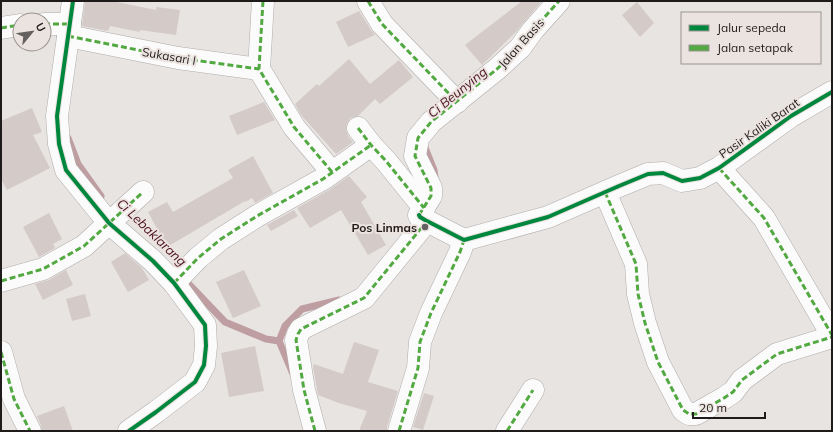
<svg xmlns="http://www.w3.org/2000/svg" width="833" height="432" viewBox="0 0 833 432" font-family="Mulish,sans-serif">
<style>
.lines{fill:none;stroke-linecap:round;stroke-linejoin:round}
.stream{stroke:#bf9ea2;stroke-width:7}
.building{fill:#d4cac8}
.minor-casing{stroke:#afacaa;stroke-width:23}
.minor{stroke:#fcfbfb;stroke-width:22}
.quiet{stroke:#52a942;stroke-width:3;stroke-dasharray:6 3;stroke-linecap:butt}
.cycleway-casing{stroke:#ebe3df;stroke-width:6}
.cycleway{stroke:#00873e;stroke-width:4}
.poi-dot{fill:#656160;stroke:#ebe3df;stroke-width:1.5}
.labels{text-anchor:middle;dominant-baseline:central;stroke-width:4;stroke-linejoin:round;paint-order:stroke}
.street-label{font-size:12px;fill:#1e1b1a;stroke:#ebe3df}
.poi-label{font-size:12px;font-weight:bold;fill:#1e1b1a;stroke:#ebe3df;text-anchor:end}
.water-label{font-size:13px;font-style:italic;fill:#4a111f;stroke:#ebe3df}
</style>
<rect width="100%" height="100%" fill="#e8e4e2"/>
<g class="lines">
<g class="stream">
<path d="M68,138L78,164L101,196"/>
<path d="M424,143V145L434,170L435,178"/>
<path d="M183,278L225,322L266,339L279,341"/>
<path d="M293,374L279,341L285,326L302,309L339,300"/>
</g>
</g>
<g class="building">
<path d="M85,1H112L156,10V7L180,10L176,35L140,30V32L110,26L108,31L82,26Z"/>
<path d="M522,1H542L524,22L516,32L482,65L465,45Z"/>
<path d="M637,2L654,23L640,37L622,15Z"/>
<path d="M359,11L371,30L375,35L348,47L336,22Z"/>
<path d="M349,59L370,84L399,60L413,77L380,104L375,99L358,116L350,118L347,123L346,129L348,136L353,142L336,154L301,115L295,104L317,84L319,86Z"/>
<path d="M264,102L275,120L237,135L229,116Z"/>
<path d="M32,108L42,132L33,135L50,168L7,190L1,179V121Z"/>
<path d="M253,156L273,193L255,203L252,198L245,202V201L167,247L148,212L167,202L173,212L233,178L228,170Z"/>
<path d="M349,176L367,197L361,202L386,245L368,255L341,210L310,228L297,208L329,190Z"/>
<path d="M294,210L298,216L271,231L267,225Z"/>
<path d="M49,213L62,239L53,244L55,248L39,257L23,227Z"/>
<path d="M125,253L142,268L149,280L128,292L111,262Z"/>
<path d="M66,270L73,285L43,300L35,284L49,280Z"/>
<path d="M244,270L261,306L233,318L216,282Z"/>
<path d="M85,294L91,316L72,321L66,299Z"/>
<path d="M354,342L379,350L368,382L398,391L387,427V431H359L367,411L339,403L318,395L313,367L314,364L343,374Z"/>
<path d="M255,346L264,391L229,397L221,353Z"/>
<path d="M424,393L434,396L423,430L413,427Z"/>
<path d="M64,406L73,431H42L41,425L37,416Z"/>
</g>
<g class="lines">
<defs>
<g id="minor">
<path d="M73,1L57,116L59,144L66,170L109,223L153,261L174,283L205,325L206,346L204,365L195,382L156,412L129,431"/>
<path d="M263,1L259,69L294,127L332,172"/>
<path d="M368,1L382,24L457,102"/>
<path d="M44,24H70"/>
<path d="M1,28L20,25"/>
<path d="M68,36L178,58L259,69"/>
<path d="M358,128L371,145L386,161L424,208"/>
<path d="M719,168L764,218L832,335"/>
<path d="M605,192L636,264L638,294L645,323L658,362L683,410L689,414H696L724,398L733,392L742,380L777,354L832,337"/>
<path d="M419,215L431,196V188L415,156L418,138L431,122L497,69L520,48L533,30L559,1"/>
<path d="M425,220L464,240L548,217L619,186L648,174L663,173L682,181L700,178L719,168L791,116L832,92"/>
<path d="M1,281L43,269L84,246L143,192"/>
<path d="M174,283L198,258L221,239L257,216L323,179L371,145"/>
<path d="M1,352L14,399L30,431"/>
<path d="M315,431L304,390L296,340L298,334L301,329L364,298L427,221"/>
<path d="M399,431L418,368L420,342L431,313L460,252L464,240"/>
<path d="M507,431L533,390"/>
</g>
</defs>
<use href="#minor" class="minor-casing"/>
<use href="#minor" class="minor"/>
<g class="quiet">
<path d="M263,1L259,69L294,127L332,172"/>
<path d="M368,1L382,24L457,102"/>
<path d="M44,24H70"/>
<path d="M1,28L20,25"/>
<path d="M68,36L178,58L259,69"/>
<path d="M358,128L371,145L386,161L424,208"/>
<path d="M719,168L764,218L832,335"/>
<path d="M605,192L636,264L638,294L645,323L658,362L683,410L689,414H696L724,398L733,392L742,380L777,354L832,337"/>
<path d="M419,215L431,196V188L415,156L418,138L431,122L497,69L520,48L533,30L559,1"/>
<path d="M1,281L43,269L84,246L143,192"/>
<path d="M174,283L198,258L221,239L257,216L323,179L371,145"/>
<path d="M1,352L14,399L30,431"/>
<path d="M315,431L304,390L296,340L298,334L301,329L364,298L427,221"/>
<path d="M399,431L418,368L420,342L431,313L460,252L464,240"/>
<path d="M507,431L533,390"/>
</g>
<defs>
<g id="cycleway">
<path d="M73,1L57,116L59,144L66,170L109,223L153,261L174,283L205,325L206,346L204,365L195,382L156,412L129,431"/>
<path d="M419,215L420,217L425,220L464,240L548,217L619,186L648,174L663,173L682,181L700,178L719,168L791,116L832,92"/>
</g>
</defs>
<use href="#cycleway" class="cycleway-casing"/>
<use href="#cycleway" class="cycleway"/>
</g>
<circle class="poi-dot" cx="425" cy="227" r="4"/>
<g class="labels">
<g class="street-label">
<text transform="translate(521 43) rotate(-48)">Jalan Basis</text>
<text transform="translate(169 56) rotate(10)">Sukasari I</text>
<text transform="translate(759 128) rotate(-35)">Pasir Kaliki Barat</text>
</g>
<g class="poi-label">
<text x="417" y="227">Pos Linmas</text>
</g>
<g class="water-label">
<text transform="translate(457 92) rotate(-39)">Ci Beunying</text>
<text transform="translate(152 232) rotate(44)">Ci Lebaklarang</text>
</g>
</g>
<rect width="833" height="432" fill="none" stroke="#1e1b1a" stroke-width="4"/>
<rect x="681" y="12" width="140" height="52" fill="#ebe3df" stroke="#999390"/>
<rect x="689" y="25" width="20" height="6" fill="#00873e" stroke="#999390"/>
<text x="717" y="32" font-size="12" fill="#1e1b1a">Jalur sepeda</text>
<rect x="689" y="45" width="20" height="6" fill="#52a942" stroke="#999390"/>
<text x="717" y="52" font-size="12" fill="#1e1b1a">Jalan setapak</text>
<g transform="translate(32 32) rotate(61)"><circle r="19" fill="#ebe3df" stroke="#999390"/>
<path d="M0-3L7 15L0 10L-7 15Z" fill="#656160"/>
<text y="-6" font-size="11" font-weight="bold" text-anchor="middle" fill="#1e1b1a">U</text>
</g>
<path d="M693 412v6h72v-6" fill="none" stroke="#1e1b1a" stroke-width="2"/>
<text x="699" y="412" font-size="12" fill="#1e1b1a" stroke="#ebe3df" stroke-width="3" paint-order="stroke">20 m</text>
</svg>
